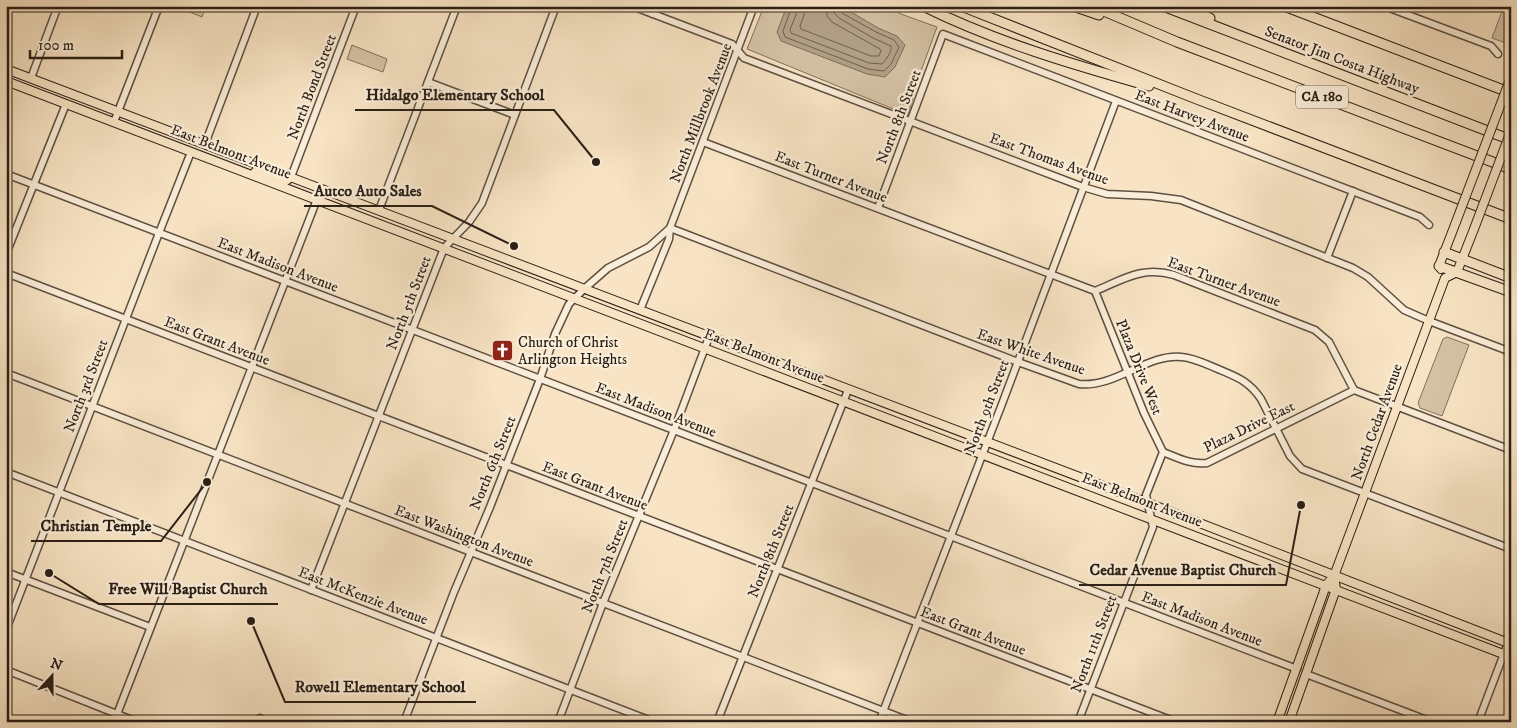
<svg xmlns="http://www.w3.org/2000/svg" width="1517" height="728" viewBox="0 0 1517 728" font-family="'IM FELL DW Pica',serif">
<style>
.green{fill:#d5c3a6;stroke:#80715e}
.water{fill:#b2a188;stroke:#7c6d5a}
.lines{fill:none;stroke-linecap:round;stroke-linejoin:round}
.shore{stroke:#6e604e;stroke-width:1}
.minor-casing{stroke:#5e5041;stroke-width:9}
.major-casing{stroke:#2a1f15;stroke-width:10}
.highway-casing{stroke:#2a1f15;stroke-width:11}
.minor{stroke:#faedd9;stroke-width:6}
.major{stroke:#f8e4c4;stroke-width:8}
.highway{stroke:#f8e4c4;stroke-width:9}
.major-bridge-casing{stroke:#2a1f15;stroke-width:10;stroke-linecap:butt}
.major-bridge{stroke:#f8e4c4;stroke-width:8}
.labels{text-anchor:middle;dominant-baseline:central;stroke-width:4.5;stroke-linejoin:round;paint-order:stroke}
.shield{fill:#faedd9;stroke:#685d50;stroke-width:1}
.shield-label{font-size:14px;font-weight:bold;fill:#2a1f15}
.street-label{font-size:15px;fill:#2a1f15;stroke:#faedd9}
.poi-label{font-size:15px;fill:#2a1f15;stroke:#faedd9;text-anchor:start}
.leader{fill:none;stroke:#2a1f15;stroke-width:2}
.callout-dot{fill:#2a1f15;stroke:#faedd9;stroke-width:2}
.callout-label{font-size:16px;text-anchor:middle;font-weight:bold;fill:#2a1f15;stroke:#faedd9;stroke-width:4.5;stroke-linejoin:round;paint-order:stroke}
</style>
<rect width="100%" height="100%" fill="#f8e4c4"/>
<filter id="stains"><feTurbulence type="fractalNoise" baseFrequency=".004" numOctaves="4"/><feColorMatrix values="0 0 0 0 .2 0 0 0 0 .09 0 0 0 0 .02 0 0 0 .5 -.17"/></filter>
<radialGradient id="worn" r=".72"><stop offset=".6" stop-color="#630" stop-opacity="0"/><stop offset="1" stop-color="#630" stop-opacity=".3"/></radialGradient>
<g class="green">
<path d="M174,6H206L202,17Z"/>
<path d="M764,6H888L901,14L937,27L920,74L908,115L747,49Z"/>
<path d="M1504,6H1511V45L1492,38Z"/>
<path d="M352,45L387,59L383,72L347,59Z"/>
<path d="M1447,337L1469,345L1442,416L1420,408L1418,403L1443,339Z"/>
</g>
<path class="water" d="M787,6H841L878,28L897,36L905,45L895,67L885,77L867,74L781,41L777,32Z"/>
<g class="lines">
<g class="shore">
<path d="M792,6L783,31L785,37L868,69L884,71L891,64L899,47L894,40L876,32L842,13L840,10L839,6"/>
<path d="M798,6L797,12L790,30L791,33L869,63L882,64C886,60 892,52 891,46L873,38L839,18L834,13L833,6"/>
<path d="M805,6V12L800,26L801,29L871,56H879L881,51L880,49L832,22L827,16L826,6"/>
</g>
<defs>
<g id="minor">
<path d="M632,6L732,44L744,58L1083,187L1107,194L1151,196L1181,200L1353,268L1368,277L1404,310L1429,321L1511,352"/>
<path d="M1384,6L1491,46L1498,54"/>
<path d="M653,14L656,6"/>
<path d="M31,78L58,6"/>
<path d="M428,82L515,115"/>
<path d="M114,122L159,6"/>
<path d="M703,142L1095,291C1124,279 1142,266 1174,275L1315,330L1329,342L1354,390L1511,450"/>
<path d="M205,144L257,6"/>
<path d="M6,174L1297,669"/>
<path d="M291,177L356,6"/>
<path d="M878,208L943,34L1420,217L1429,225"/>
<path d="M379,210L457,6"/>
<path d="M6,254L66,104"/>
<path d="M1327,258L1353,191"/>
<path d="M6,273L1176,722"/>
<path d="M1095,291L1144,413L1163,452"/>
<path d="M640,310L669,239L670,228L754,6"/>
<path d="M6,373L912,722"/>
<path d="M1163,452C1178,458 1191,465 1207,463L1354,390"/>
<path d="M6,472L654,722"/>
<path d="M6,572L150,627"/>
<path d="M311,590L444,248L469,222L482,203L556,6"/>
<path d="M6,630L159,233L191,152"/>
<path d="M6,670L137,722"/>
<path d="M1306,674L1432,722"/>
<path d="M114,722L321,189"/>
<path d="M259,722L260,718"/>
<path d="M404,722L454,592L490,507L540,379L555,334L569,304L584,289L608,268L649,247L670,228L1018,362L1079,384C1116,388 1147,353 1182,357C1194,358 1206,364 1218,369C1237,377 1249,381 1261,399L1290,456L1302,469L1511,549"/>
<path d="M558,722L603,603L674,430L709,337"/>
<path d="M717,722L848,390"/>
<path d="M879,722L1002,404L1116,101"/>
<path d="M1078,722L1153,527L1146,495L1163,452"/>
<path d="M1478,722L1511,635"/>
</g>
<g id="major">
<path d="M6,69L1148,503L1511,644"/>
<path d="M6,81L1511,657"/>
<path d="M255,172L286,181L291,177"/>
<path d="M1441,269L1439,266L1456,222"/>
<path d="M1277,722L1323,594L1326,585L1334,576L1445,278L1457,272L1474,229"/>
<path d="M1289,722L1336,589L1334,576"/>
</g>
<g id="highway">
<path d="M923,6C996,42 1071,64 1149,86"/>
<path d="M961,6L1194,98L1511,219"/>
<path d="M1073,6L1099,15"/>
<path d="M1092,6L1177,42L1511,169"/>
<path d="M1163,6L1511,140"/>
<path d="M1183,6L1210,18"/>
<path d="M1284,6L1511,93"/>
<path d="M1444,252L1511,278"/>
<path d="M1439,266L1511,292"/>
</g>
</defs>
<use href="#minor" class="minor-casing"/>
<use href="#major" class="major-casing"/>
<use href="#highway" class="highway-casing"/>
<use href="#minor" class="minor"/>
<use href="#major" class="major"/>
<use href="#highway" class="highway"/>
<defs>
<g id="major-bridge">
<path d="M1456,222L1511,77"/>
<path d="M1474,229L1511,131"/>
</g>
</defs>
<use href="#major-bridge" class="major-bridge-casing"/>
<use href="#major-bridge" class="major-bridge"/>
</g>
<defs>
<symbol id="church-square" viewBox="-11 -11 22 22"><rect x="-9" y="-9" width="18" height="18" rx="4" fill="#8f2418" stroke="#faedd9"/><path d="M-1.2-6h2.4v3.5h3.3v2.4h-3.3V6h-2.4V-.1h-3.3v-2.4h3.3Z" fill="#fff"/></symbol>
</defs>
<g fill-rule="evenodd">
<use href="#church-square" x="490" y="338" width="25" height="25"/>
</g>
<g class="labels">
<rect class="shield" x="1296" y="85.5" width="52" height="23" rx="4"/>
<g class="shield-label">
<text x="1322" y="97">CA 180</text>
</g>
<g class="street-label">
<text transform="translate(1342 60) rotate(21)">Senator Jim Costa Highway</text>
<text transform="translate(312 87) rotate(-69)">North Bond Street</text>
<text transform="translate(701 113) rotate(-69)">North Millbrook Avenue</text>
<text transform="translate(1192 116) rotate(21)">East Harvey Avenue</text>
<text transform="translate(899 117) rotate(-69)">North 8th Street</text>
<text transform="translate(231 152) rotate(21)">East Belmont Avenue</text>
<text transform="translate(1049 159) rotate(20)">East Thomas Avenue</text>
<text transform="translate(831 177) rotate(21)">East Turner Avenue</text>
<text transform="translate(278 265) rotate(21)">East Madison Avenue</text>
<text transform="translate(1224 282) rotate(20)">East Turner Avenue</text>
<text transform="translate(409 303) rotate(-69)">North 5th Street</text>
<text transform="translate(217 341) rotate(21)">East Grant Avenue</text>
<text transform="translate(1031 352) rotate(19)">East White Avenue</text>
<text transform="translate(764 356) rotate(21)">East Belmont Avenue</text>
<text transform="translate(1139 367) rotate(68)">Plaza Drive West</text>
<text transform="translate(86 386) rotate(-69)">North 3rd Street</text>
<text transform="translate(987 407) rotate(-69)">North 9th Street</text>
<text transform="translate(656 410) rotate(21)">East Madison Avenue</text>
<text transform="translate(1377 422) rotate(-70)">North Cedar Avenue</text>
<text transform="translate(1249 427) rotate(-26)">Plaza Drive East</text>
<text transform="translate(493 463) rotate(-68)">North 6th Street</text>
<text transform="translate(595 486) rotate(21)">East Grant Avenue</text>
<text transform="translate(1142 500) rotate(21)">East Belmont Avenue</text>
<text transform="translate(464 536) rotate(21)">East Washington Avenue</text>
<text transform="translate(771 551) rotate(-68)">North 8th Street</text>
<text transform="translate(605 566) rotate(-68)">North 7th Street</text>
<text transform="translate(363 596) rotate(21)">East McKenzie Avenue</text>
<text transform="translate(1202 619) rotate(21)">East Madison Avenue</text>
<text transform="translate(973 631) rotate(21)">East Grant Avenue</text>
<text transform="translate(1094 644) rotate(-69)">North 11th Street</text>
</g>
<g class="poi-label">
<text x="518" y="342">Church of Christ<tspan x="518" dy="17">Arlington Heights</tspan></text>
</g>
</g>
<path class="leader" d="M596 162L554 110H355M514 246L432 206H304M207 482L161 541H31M1301 505L1286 585H1079M49 573L99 604H278M251 621L285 702H476"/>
<g class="callout-dot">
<circle cx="596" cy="162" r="5"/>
<circle cx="514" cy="246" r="5"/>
<circle cx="207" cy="482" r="5"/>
<circle cx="1301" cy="505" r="5"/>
<circle cx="49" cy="573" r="5"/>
<circle cx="251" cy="621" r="5"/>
</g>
<g class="callout-label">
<text x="455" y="100">Hidalgo Elementary School</text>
<text x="368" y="196">Autco Auto Sales</text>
<text x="96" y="531">Christian Temple</text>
<text x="1183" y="575">Cedar Avenue Baptist Church</text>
<text x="188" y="594">Free Will Baptist Church</text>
<text x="380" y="692">Rowell Elementary School</text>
</g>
<rect width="1517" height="728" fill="none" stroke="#f8e4c4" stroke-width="25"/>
<rect x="8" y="8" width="1502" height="713" fill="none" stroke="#2a1f15" stroke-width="2.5"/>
<rect x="12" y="12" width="1492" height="703" fill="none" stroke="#2a1f15"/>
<g transform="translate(52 676) rotate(21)" stroke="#faedd9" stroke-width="4" paint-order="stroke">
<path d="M0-4L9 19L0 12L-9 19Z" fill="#2a1f15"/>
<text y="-8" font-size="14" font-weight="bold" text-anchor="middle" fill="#2a1f15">N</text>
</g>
<path d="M30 50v8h92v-8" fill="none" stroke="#2a1f15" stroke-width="2.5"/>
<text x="38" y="50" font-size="15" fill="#2a1f15" stroke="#faedd9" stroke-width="4" paint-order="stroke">100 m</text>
<rect width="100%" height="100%" filter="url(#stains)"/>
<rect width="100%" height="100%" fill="url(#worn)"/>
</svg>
